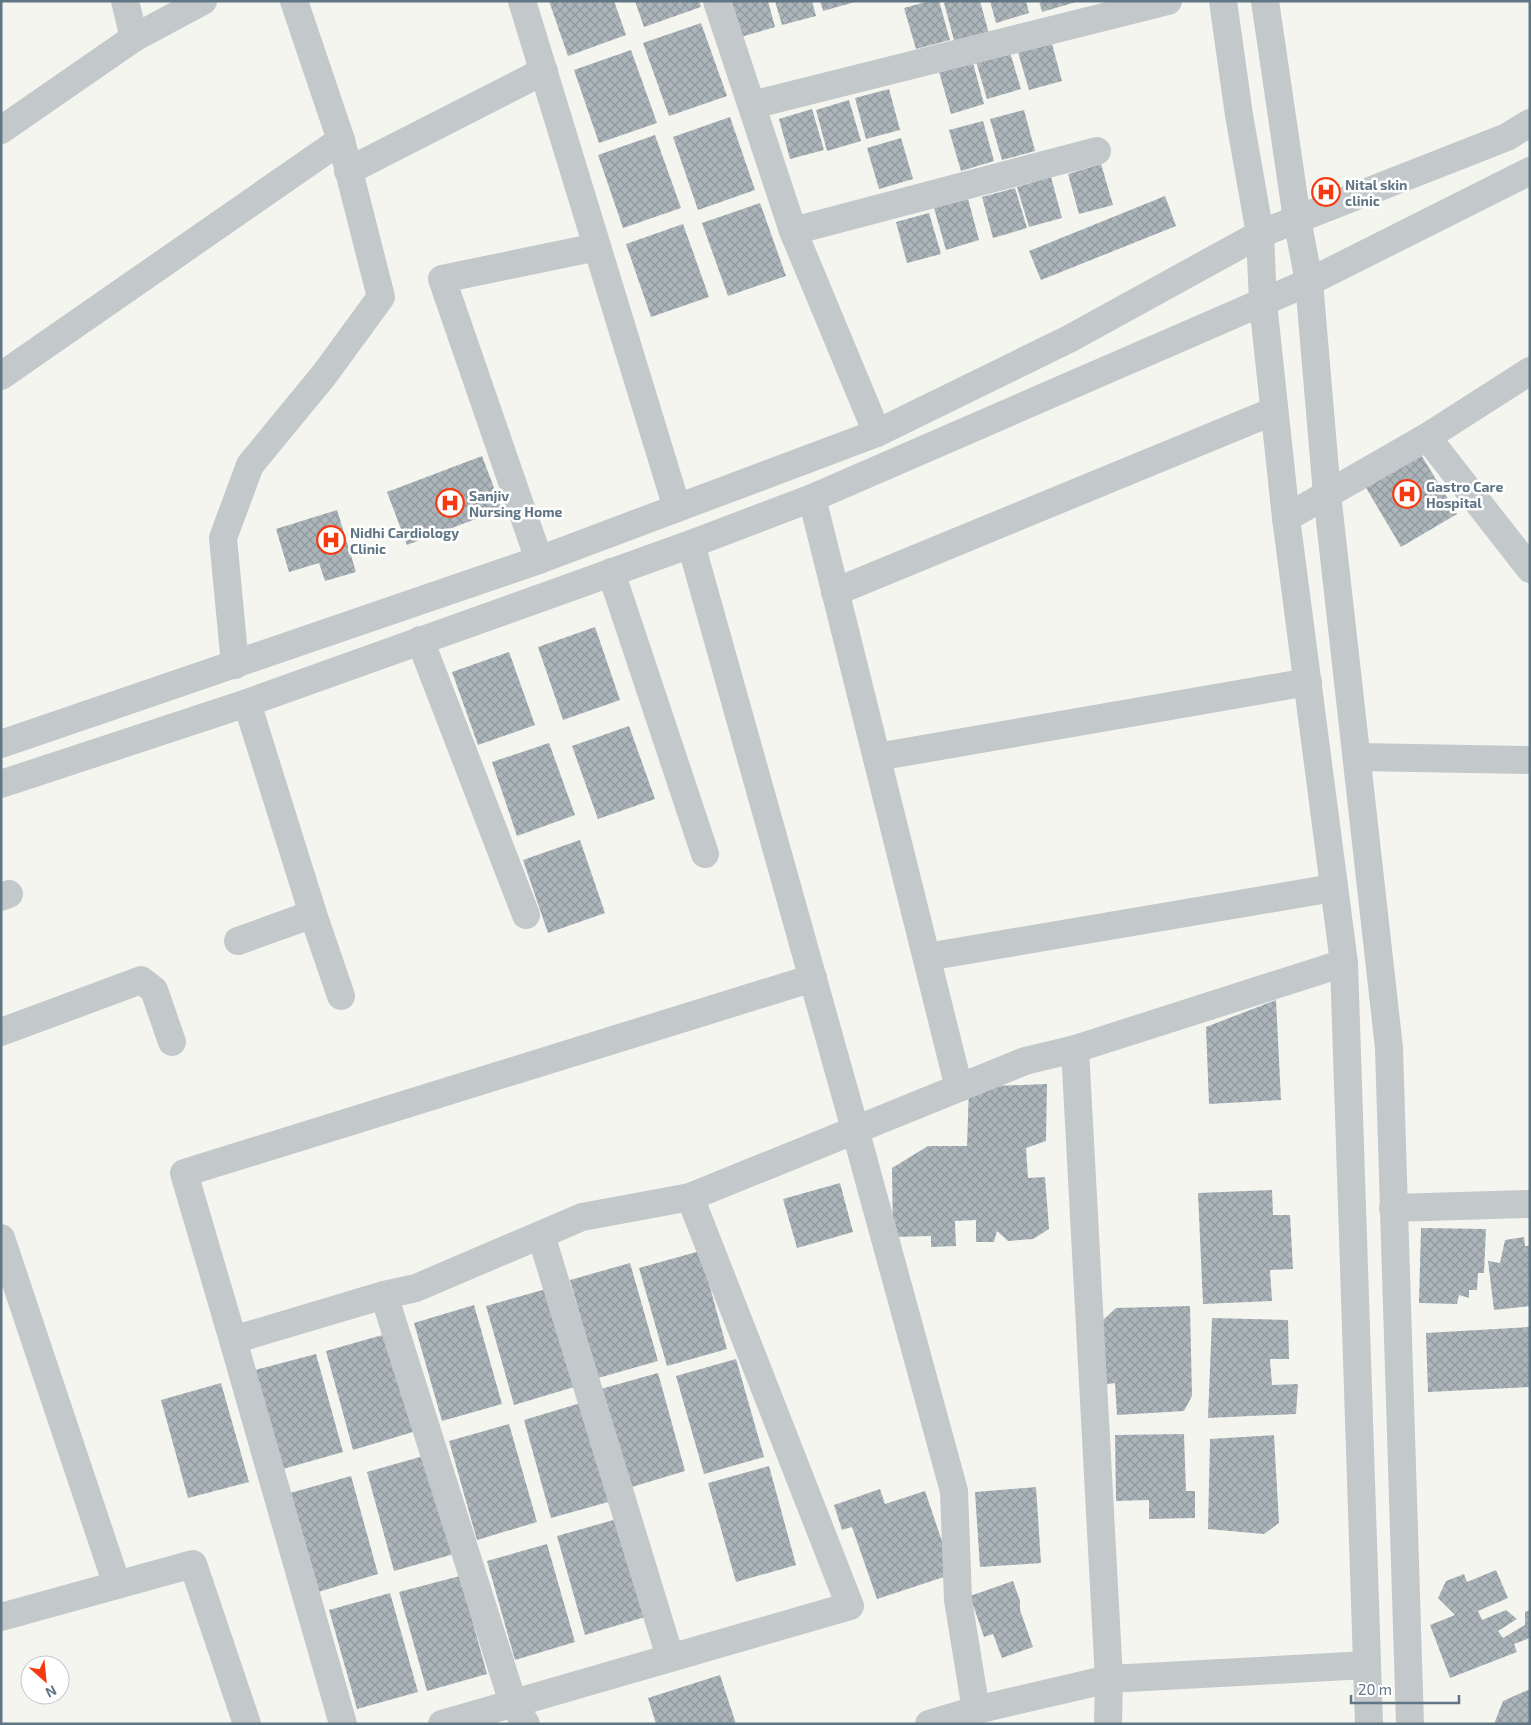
<svg xmlns="http://www.w3.org/2000/svg" width="1531" height="1725" viewBox="0 0 1531 1725" font-family="'Exo 2',sans-serif">
<style>
.building{fill:url(#building-cross-hatch)}
.lines{fill:none;stroke-linecap:round;stroke-linejoin:round}
.minor{stroke:#c3c8cb;stroke-width:28}
.labels{text-anchor:middle;dominant-baseline:central;stroke-width:5;stroke-linejoin:round;paint-order:stroke}
.poi-label{font-size:14px;font-weight:bold;fill:#607685;stroke:#fff;text-anchor:start}
</style>
<defs>
<pattern id="building-cross-hatch" width="8" height="8" patternUnits="userSpaceOnUse" patternTransform="scale(1.25)"><rect width="8" height="8" fill="#acb5ba"/><path d="M0 0l8 8M0 8l8-8" fill="none" stroke="#8f989d"/></pattern>
</defs>
<rect width="100%" height="100%" fill="#f5f5f0"/>
<g class="building">
<path d="M549,1H614L626,35L568,56Z"/>
<path d="M635,1H699L701,7L644,27Z"/>
<path d="M731,1H768L775,27L741,37Z"/>
<path d="M775,1H812L816,16L782,25Z"/>
<path d="M820,1H855V2L823,11Z"/>
<path d="M929,1H939L950,40L916,49L904,8Z"/>
<path d="M950,1H980L989,34L955,44L944,3Z"/>
<path d="M990,1H1026L1029,13L996,23Z"/>
<path d="M1039,1H1076V2L1042,12Z"/>
<path d="M701,23L727,96L669,116L643,43Z"/>
<path d="M1051,40L1062,81L1029,90L1017,49Z"/>
<path d="M1009,49L1021,89L987,99L975,58Z"/>
<path d="M631,50L657,123L599,143L574,70Z"/>
<path d="M973,63L984,104L951,114L939,72Z"/>
<path d="M889,89L900,130L866,139L855,98Z"/>
<path d="M849,100L861,141L827,151L816,110Z"/>
<path d="M812,109L824,150L790,159L779,119Z"/>
<path d="M1024,110L1035,151L1002,160L990,119Z"/>
<path d="M730,117L755,190L698,210L673,137Z"/>
<path d="M983,121L994,161L961,171L949,130Z"/>
<path d="M655,135L681,208L623,228L598,155Z"/>
<path d="M901,138L913,179L879,189L867,148Z"/>
<path d="M1101,164L1113,205L1079,214L1068,174Z"/>
<path d="M1051,177L1062,218L1029,227L1017,187Z"/>
<path d="M1015,188L1027,228L993,238L982,197Z"/>
<path d="M1165,196L1176,226L1041,280L1029,251Z"/>
<path d="M968,199L979,240L946,250L934,208Z"/>
<path d="M760,203L786,276L728,296L702,223Z"/>
<path d="M929,213L941,254L907,263L896,222Z"/>
<path d="M683,224L709,297L651,317L626,244Z"/>
<path d="M1420,453L1457,514L1401,547L1365,486Z"/>
<path d="M482,456L502,509L407,545L387,492Z"/>
<path d="M337,510L356,572L325,581L319,563L289,572L276,529Z"/>
<path d="M595,627L620,700L563,720L538,647Z"/>
<path d="M509,652L535,725L478,745L452,672Z"/>
<path d="M629,726L655,799L598,819L572,746Z"/>
<path d="M549,743L575,815L517,836L492,762Z"/>
<path d="M580,840L605,913L548,933L523,860Z"/>
<path d="M1276,1000L1281,1100L1209,1104L1206,1027Z"/>
<path d="M1047,1084L1046,1141L1026,1148L1028,1178L1045,1177L1049,1229L1033,1239L1008,1241L997,1231L994,1242H976V1220L955,1221L956,1246L931,1247V1236L893,1237L892,1168L928,1146H967L969,1087Z"/>
<path d="M840,1183L853,1232L797,1248L783,1199Z"/>
<path d="M1272,1190L1273,1215H1290L1293,1269L1270,1270L1272,1301L1203,1304L1198,1193Z"/>
<path d="M1421,1228L1486,1229L1484,1273H1478L1477,1290H1469V1298L1459,1295L1457,1304L1419,1303Z"/>
<path d="M1524,1237L1525,1246H1530V1306L1494,1310L1488,1261L1500,1263L1505,1240Z"/>
<path d="M700,1251L727,1349L667,1366L639,1268Z"/>
<path d="M630,1263L658,1361L598,1378L570,1280Z"/>
<path d="M546,1289L574,1387L514,1405L486,1306Z"/>
<path d="M474,1305L502,1404L442,1421L414,1323Z"/>
<path d="M1190,1306L1192,1396L1184,1411L1117,1415L1115,1383L1102,1385L1103,1320L1116,1308Z"/>
<path d="M1212,1318L1288,1320L1289,1359H1270L1272,1385L1298,1384L1296,1414L1208,1418Z"/>
<path d="M1530,1327V1387L1428,1392L1426,1333Z"/>
<path d="M386,1334L413,1432L353,1450L326,1351Z"/>
<path d="M316,1354L343,1452L283,1469L255,1370Z"/>
<path d="M736,1359L764,1457L704,1474L676,1376Z"/>
<path d="M658,1373L685,1471L625,1489L597,1390Z"/>
<path d="M221,1383L249,1482L188,1498L161,1400Z"/>
<path d="M584,1402L612,1501L551,1518L524,1420Z"/>
<path d="M509,1424L537,1522L477,1540L449,1441Z"/>
<path d="M1184,1434L1186,1491H1195V1518L1149,1519V1500L1116,1501L1115,1435Z"/>
<path d="M1274,1435L1279,1523L1264,1534L1208,1529L1210,1439Z"/>
<path d="M427,1455L454,1554L394,1571L367,1472Z"/>
<path d="M769,1466L796,1565L736,1582L708,1483Z"/>
<path d="M351,1476L378,1574L318,1592L290,1493Z"/>
<path d="M1036,1487L1041,1563L980,1567L975,1492Z"/>
<path d="M880,1489L885,1504L925,1491L953,1574L877,1599L852,1527L842,1530L834,1505Z"/>
<path d="M617,1519L645,1617L585,1635L557,1536Z"/>
<path d="M547,1544L575,1642L515,1660L487,1561Z"/>
<path d="M1496,1570L1508,1598L1478,1611L1482,1620L1506,1610L1517,1619L1498,1631L1503,1638L1525,1625V1612L1530,1610V1638L1514,1644L1517,1652L1450,1678L1430,1625L1455,1615L1438,1598L1446,1581L1464,1574L1467,1582Z"/>
<path d="M460,1576L487,1674L427,1691L399,1592Z"/>
<path d="M1013,1581L1020,1601V1610L1033,1647L1002,1658L993,1634L984,1637L970,1596Z"/>
<path d="M390,1593L418,1692L357,1709L329,1610Z"/>
<path d="M720,1675L736,1724H656L648,1698Z"/>
<path d="M1530,1689V1724H1494L1503,1701Z"/>
</g>
<g class="lines">
<g class="minor">
<path d="M125,1L134,38"/>
<path d="M522,1L677,508"/>
<path d="M717,1L793,231L877,433"/>
<path d="M1223,1L1239,115L1260,234L1263,303L1286,518L1344,963L1369,1724"/>
<path d="M1265,1L1297,219L1309,282L1327,494L1389,1048L1410,1724"/>
<path d="M752,105L1168,1"/>
<path d="M1,130L134,38L203,1"/>
<path d="M348,171L544,71"/>
<path d="M793,231L1097,151"/>
<path d="M1,376L341,140"/>
<path d="M1427,437L1530,569"/>
<path d="M812,498L959,1088"/>
<path d="M1286,518L1427,437L1530,371"/>
<path d="M691,544L855,1129L954,1491L958,1600L976,1710"/>
<path d="M539,560L442,279L597,247"/>
<path d="M611,572L705,854"/>
<path d="M835,592L1274,411"/>
<path d="M420,640L526,915"/>
<path d="M235,665L223,538L250,465L324,375L381,297L341,140L294,1"/>
<path d="M247,703L313,914L341,996"/>
<path d="M1,744L539,560L877,433L1069,339L1260,234L1507,137L1530,123"/>
<path d="M877,757L1308,682"/>
<path d="M1357,757L1530,760"/>
<path d="M1,784L247,703L691,544L812,498L1309,282L1530,171"/>
<path d="M1,897L9,894"/>
<path d="M238,941L313,914"/>
<path d="M927,957L1333,888"/>
<path d="M813,978L184,1173L233,1340L384,1295L416,1288L582,1217L690,1197L1025,1061L1075,1049L1344,963"/>
<path d="M1,1032L141,980L154,990L172,1042"/>
<path d="M1393,1208L1530,1204"/>
<path d="M541,1235L670,1657"/>
<path d="M1,1238L117,1585"/>
<path d="M384,1295L513,1703L526,1724"/>
<path d="M233,1340L343,1724"/>
<path d="M1,1617L193,1564L247,1724"/>
<path d="M442,1724L850,1606L690,1197"/>
<path d="M929,1724L976,1710L1109,1679L1075,1049"/>
<path d="M1108,1724L1109,1679L1367,1665"/>
</g>
</g>
<defs>
<symbol id="hospital-ring" viewBox="-11 -11 22 22"><circle r="9.5" fill="#fff" stroke="#f53910" stroke-width="1.5"/><path d="M-5-5h3v3.5h4V-5h3V5h-3V1.5h-4V5h-3Z" fill="#f53910"/></symbol>
</defs>
<g fill-rule="evenodd">
<use href="#hospital-ring" x="1310" y="176" width="32" height="32"/>
<use href="#hospital-ring" x="1391" y="478" width="32" height="32"/>
<use href="#hospital-ring" x="434" y="487" width="32" height="32"/>
<use href="#hospital-ring" x="315" y="524" width="32" height="32"/>
</g>
<g class="labels">
<g class="poi-label">
<text x="1345" y="184">Nital skin<tspan x="1345" dy="16">clinic</tspan></text>
<text x="1426" y="486">Gastro Care<tspan x="1426" dy="16">Hospital</tspan></text>
<text x="469" y="495">Sanjiv<tspan x="469" dy="16">Nursing Home</tspan></text>
<text x="350" y="532">Nidhi Cardiology<tspan x="350" dy="16">Clinic</tspan></text>
</g>
</g>
<rect width="1531" height="1725" fill="none" stroke="#607685" stroke-width="5"/>
<g transform="translate(45 1680) rotate(153)"><circle r="24" fill="#ffffff" stroke="#bfc8ce"/>
<path d="M0-4L9 19L0 12L-9 19Z" fill="#f53910"/>
<text y="-8" font-size="14" font-weight="bold" text-anchor="middle" fill="#607685">N</text>
</g>
<path d="M1351 1695v8h108v-8" fill="none" stroke="#607685" stroke-width="2.5"/>
<text x="1358" y="1695" font-size="15" fill="#607685" stroke="#ffffff" stroke-width="4" paint-order="stroke">20 m</text>
</svg>
